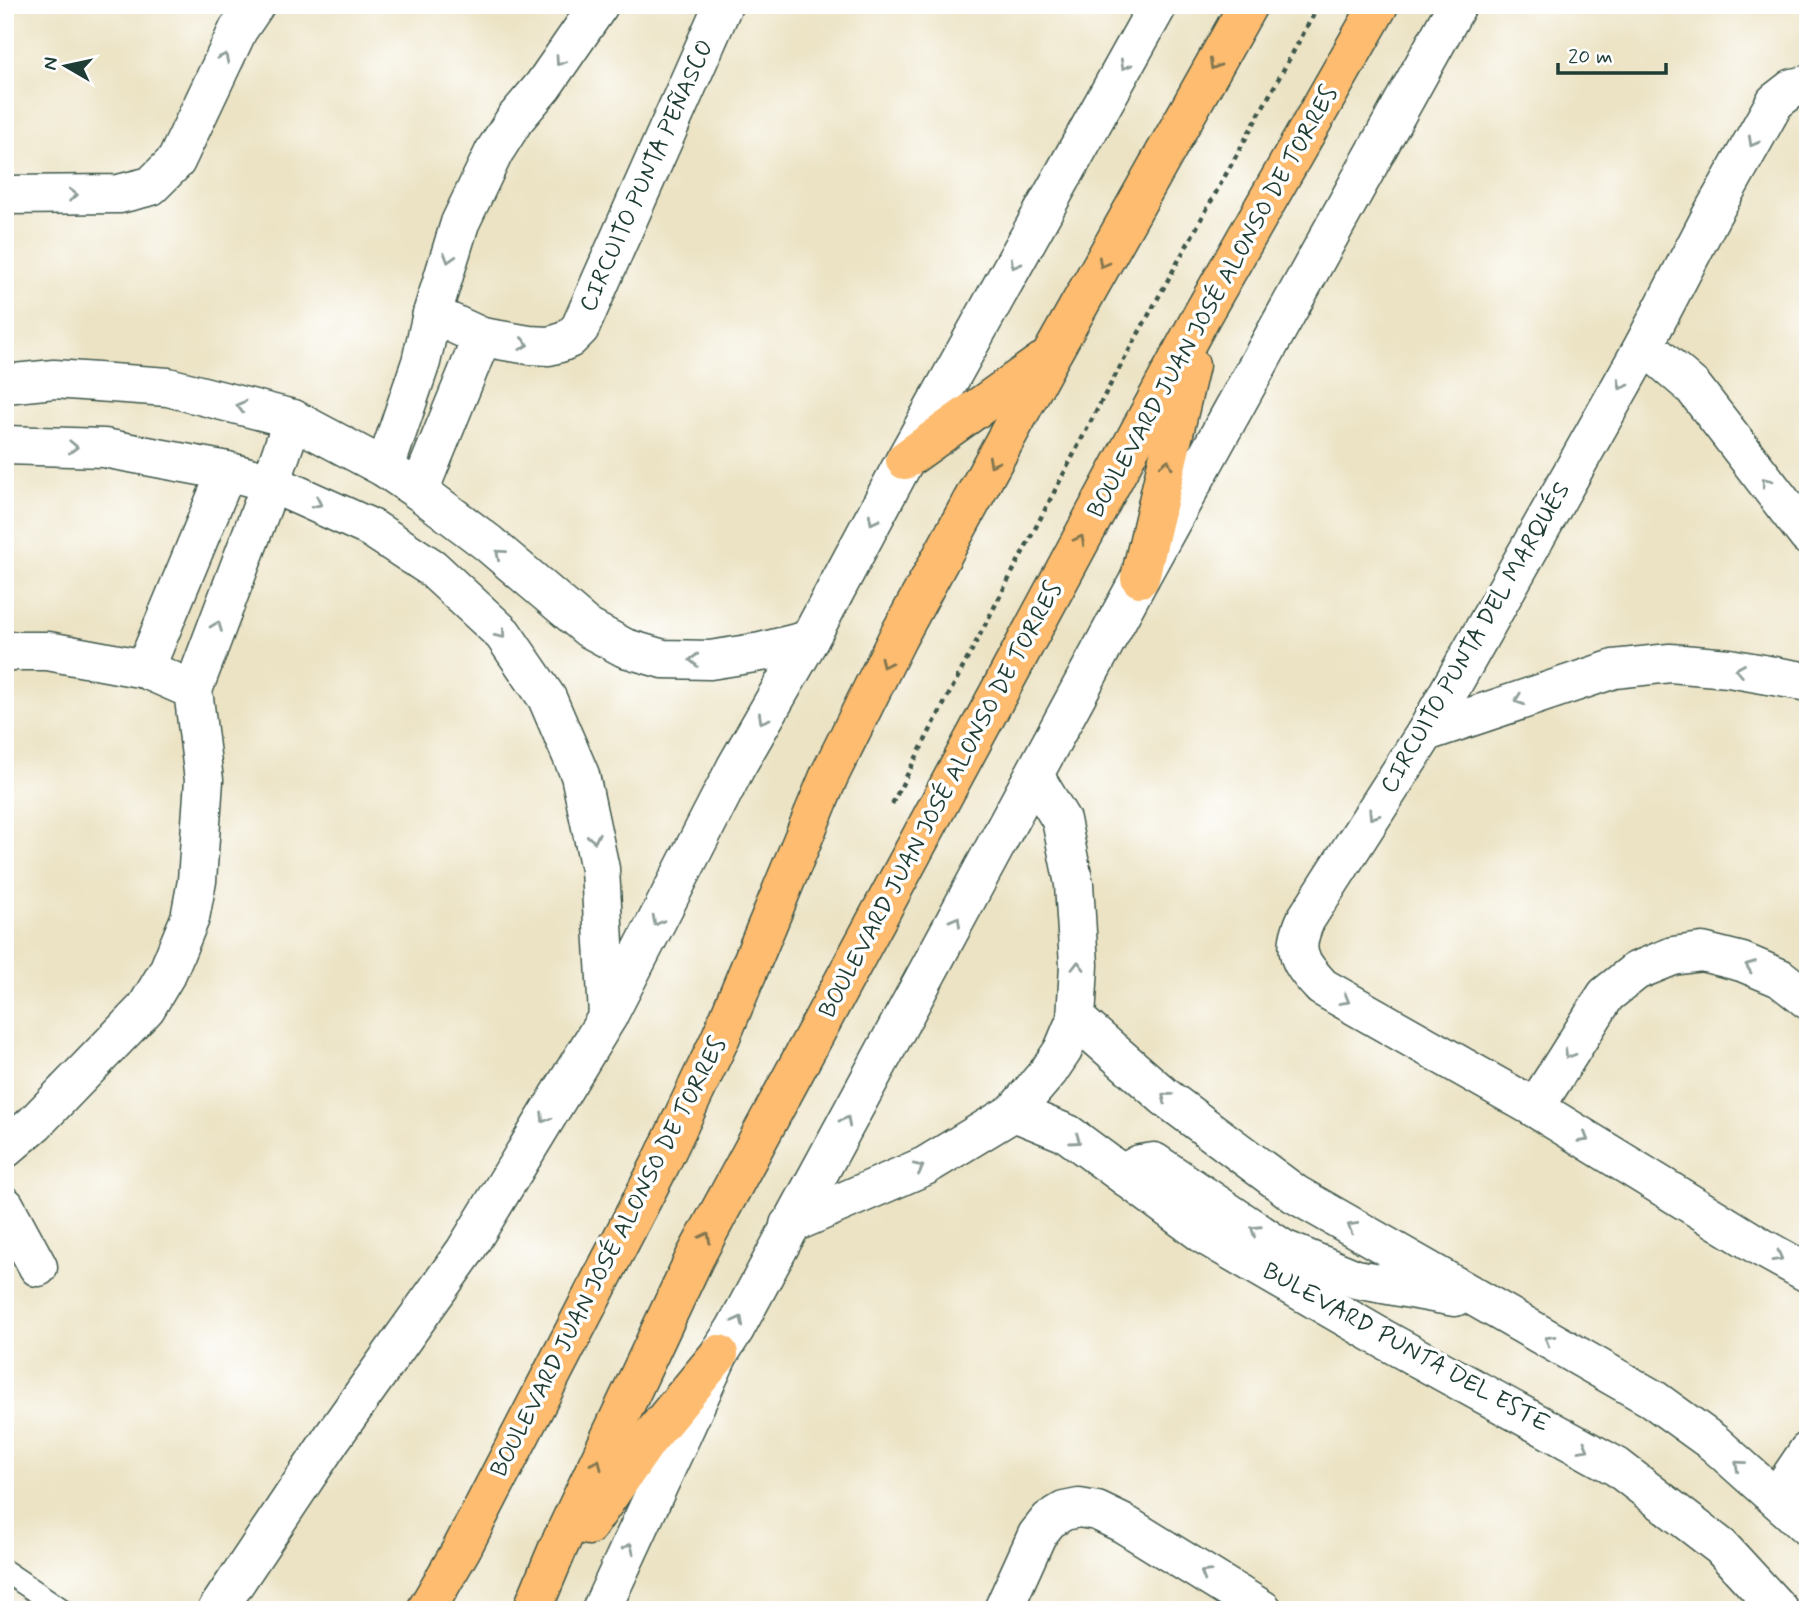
<svg xmlns="http://www.w3.org/2000/svg" width="1813" height="1615" viewBox="0 0 1813 1615" font-family="Mynerve,sans-serif">
<style>
.lines{fill:none;stroke-linecap:round;stroke-linejoin:round}
.service-casing{stroke:#3e564a;stroke-width:24}
.minor-casing{stroke:#3e564a;stroke-width:41}
.tertiary-casing{stroke:#3e564a;stroke-width:41}
.primary-casing{stroke:#3e564a;stroke-width:41}
.path{stroke:#3e564a;stroke-width:4.5;stroke-dasharray:5 5;stroke-linecap:butt}
.service{stroke:#fff;stroke-width:21}
.minor{stroke:#fff;stroke-width:38}
.tertiary{stroke:#fff;stroke-width:38}
.primary{stroke:#fdbc6f;stroke-width:38}
.oneway{stroke:#8f9e9a}
.oneway2{stroke:#83764f}
.labels{text-anchor:middle;dominant-baseline:central;stroke-width:7;stroke-linejoin:round;paint-order:stroke}
.street-label{font-size:24px;fill:#1f3d34;stroke:#fff}
</style>
<rect width="100%" height="100%" fill="#fff"/>
<filter id="ink" filterUnits="userSpaceOnUse"><feTurbulence type="fractalNoise" baseFrequency=".0143" numOctaves="2"/><feDisplacementMap in="SourceGraphic" scale="14" xChannelSelector="R" yChannelSelector="G"/><feConvolveMatrix kernelMatrix="1 2 1 2 8 2 1 2 1" color-interpolation-filters="sRGB"/></filter>
<filter id="wash" filterUnits="userSpaceOnUse"><feTurbulence type="fractalNoise" baseFrequency=".00686" numOctaves="4" result="noise"/><feDisplacementMap in="SourceGraphic" scale="28" xChannelSelector="R" yChannelSelector="G"/><feGaussianBlur stdDeviation="1.57" result="paint"/><feColorMatrix in="noise" values="0 0 0 0 0 0 0 0 0 0 0 0 0 0 0 0 0 1.4 0 .05"/><feComposite in="paint" operator="in"/></filter>
<g filter="url(#wash)">
<rect width="100%" height="100%" fill="#ece3c4"/>
</g>
<g filter="url(#ink)">
<g class="lines">
<defs>
<path id="service" d="M5,1571L63,1610"/>
<g id="minor">
<path d="M599,5L543,86L515,119L494,152L460,223L432,314L482,337L529,345L549,346L560,343L569,339L580,328L723,5"/>
<path d="M1808,85L1793,88L1775,102L1711,216L1644,345L1426,732L1306,919C1291,952 1299,962 1322,987L1535,1108L1759,1246L1808,1273"/>
<path d="M5,195L119,194L151,186L176,161L238,30L255,5"/>
<path d="M1644,345L1693,387L1808,536"/>
<path d="M5,384L54,379L168,387L293,419L385,468L419,491L488,543L588,628L625,648L663,659L710,660L761,652L809,640"/>
<path d="M5,445L104,448L227,471L271,483L371,528L432,568L503,634L547,698L580,775L600,869L608,1016"/>
<path d="M385,468L421,362L432,314"/>
<path d="M419,491L482,337"/>
<path d="M5,651H48L145,669L193,690L204,780L197,881L190,918L168,971L146,1008L35,1123L5,1149"/>
<path d="M145,669L227,471"/>
<path d="M193,690L271,483L293,419"/>
<path d="M1426,732L1614,669L1670,663L1729,668L1808,682"/>
<path d="M1535,1108L1606,995L1636,971L1673,956L1702,952L1742,962L1780,978L1808,1000"/>
<path d="M5,1206L38,1267"/>
<path d="M1777,1497L1808,1451"/>
<path d="M1003,1610L1037,1535L1049,1520L1064,1511L1079,1508L1097,1511L1124,1524L1263,1610"/>
</g>
<g id="tertiary">
<path d="M1076,1019L1165,1097L1295,1194L1653,1399L1714,1443L1808,1527"/>
<path d="M1014,1112L1068,1134L1206,1236L1387,1341L1617,1467L1721,1547L1779,1610"/>
<path d="M1123,1174L1140,1164L1154,1162L1283,1249L1356,1279L1455,1297"/>
<path d="M789,1225L925,1166L1014,1112L1049,1071L1063,1050L1076,1019L1079,965L1074,884L1061,820L1035,777"/>
<path d="M217,1610L332,1438L465,1251L608,1016L736,767L809,640L905,460L1158,5"/>
<path d="M601,1610L719,1354L735,1329L1140,578L1457,5"/>
</g>
<g id="primary">
<path d="M905,460L1042,362"/>
<path d="M1140,578L1190,365"/>
<path d="M588,1526L647,1441L719,1354"/>
<path d="M426,1610L461,1550L661,1163L720,1039L829,776L897,639L1050,357L1248,5"/>
<path d="M532,1610L558,1548L695,1257L1202,315L1379,5"/>
</g>
</defs>
<use href="#service" class="service-casing"/>
<use href="#minor" class="minor-casing"/>
<use href="#tertiary" class="tertiary-casing"/>
<use href="#primary" class="primary-casing"/>
<path class="path" d="M892,804L1103,398L1319,5"/>
<use href="#service" class="service"/>
<use href="#minor" class="minor"/>
<use href="#tertiary" class="tertiary"/>
<use href="#primary" class="primary"/>
</g>
<defs><path id="oneway-chevron" d="M-2-3.5L2.5 0L-2 3.5" fill="none" stroke-width="1.6" stroke-linecap="round" stroke-linejoin="round" transform="scale(1.75)"/></defs>
<g class="oneway">
<use href="#oneway-chevron" transform="translate(224 58) rotate(-65)"/>
<use href="#oneway-chevron" transform="translate(560 61) rotate(125)"/>
<use href="#oneway-chevron" transform="translate(1125 65) rotate(119)"/>
<use href="#oneway-chevron" transform="translate(1753 142) rotate(119)"/>
<use href="#oneway-chevron" transform="translate(73 195) rotate(-1)"/>
<use href="#oneway-chevron" transform="translate(449 258) rotate(107)"/>
<use href="#oneway-chevron" transform="translate(1015 264) rotate(119)"/>
<use href="#oneway-chevron" transform="translate(524 344) rotate(7)"/>
<use href="#oneway-chevron" transform="translate(1622 385) rotate(119)"/>
<use href="#oneway-chevron" transform="translate(241 406) rotate(-165)"/>
<use href="#oneway-chevron" transform="translate(73 447) rotate(2)"/>
<use href="#oneway-chevron" transform="translate(1766 482) rotate(-128)"/>
<use href="#oneway-chevron" transform="translate(317 503) rotate(25)"/>
<use href="#oneway-chevron" transform="translate(873 520) rotate(118)"/>
<use href="#oneway-chevron" transform="translate(500 554) rotate(-139)"/>
<use href="#oneway-chevron" transform="translate(217 626) rotate(-69)"/>
<use href="#oneway-chevron" transform="translate(501 634) rotate(49)"/>
<use href="#oneway-chevron" transform="translate(694 660) rotate(-178)"/>
<use href="#oneway-chevron" transform="translate(1740 670) rotate(-170)"/>
<use href="#oneway-chevron" transform="translate(1519 700) rotate(161)"/>
<use href="#oneway-chevron" transform="translate(763 719) rotate(120)"/>
<use href="#oneway-chevron" transform="translate(1373 815) rotate(123)"/>
<use href="#oneway-chevron" transform="translate(594 838) rotate(78)"/>
<use href="#oneway-chevron" transform="translate(657 921) rotate(117)"/>
<use href="#oneway-chevron" transform="translate(956 921) rotate(-61)"/>
<use href="#oneway-chevron" transform="translate(1078 966) rotate(-90)"/>
<use href="#oneway-chevron" transform="translate(1750 966) rotate(-159)"/>
<use href="#oneway-chevron" transform="translate(1345 1000) rotate(30)"/>
<use href="#oneway-chevron" transform="translate(1569 1054) rotate(122)"/>
<use href="#oneway-chevron" transform="translate(1166 1097) rotate(-141)"/>
<use href="#oneway-chevron" transform="translate(545 1118) rotate(122)"/>
<use href="#oneway-chevron" transform="translate(846 1121) rotate(-61)"/>
<use href="#oneway-chevron" transform="translate(1584 1138) rotate(31)"/>
<use href="#oneway-chevron" transform="translate(1076 1140) rotate(35)"/>
<use href="#oneway-chevron" transform="translate(919 1168) rotate(-25)"/>
<use href="#oneway-chevron" transform="translate(1352 1227) rotate(-150)"/>
<use href="#oneway-chevron" transform="translate(1255 1230) rotate(-147)"/>
<use href="#oneway-chevron" transform="translate(1778 1257) rotate(29)"/>
<use href="#oneway-chevron" transform="translate(739 1321) rotate(-62)"/>
<use href="#oneway-chevron" transform="translate(1549 1340) rotate(-151)"/>
<use href="#oneway-chevron" transform="translate(1584 1448) rotate(29)"/>
<use href="#oneway-chevron" transform="translate(1739 1465) rotate(-139)"/>
<use href="#oneway-chevron" transform="translate(629 1548) rotate(-65)"/>
<use href="#oneway-chevron" transform="translate(1205 1574) rotate(-149)"/>
</g>
<g class="oneway2">
<use href="#oneway-chevron" transform="translate(1214 65) rotate(119)"/>
<use href="#oneway-chevron" transform="translate(1103 263) rotate(119)"/>
<use href="#oneway-chevron" transform="translate(993 462) rotate(118)"/>
<use href="#oneway-chevron" transform="translate(1167 464) rotate(-77)"/>
<use href="#oneway-chevron" transform="translate(1080 540) rotate(-62)"/>
<use href="#oneway-chevron" transform="translate(885 663) rotate(116)"/>
<use href="#oneway-chevron" transform="translate(706 1237) rotate(-62)"/>
<use href="#oneway-chevron" transform="translate(597 1464) rotate(-65)"/>
</g>
</g>
<g class="labels">
<g class="street-label">
<text transform="translate(647 176) rotate(-66)">CIRCUITO PUNTA PEÑASCO</text>
<text transform="translate(1213 302) rotate(-61)">BOULEVARD JUAN JOSÉ ALONSO DE TORRES</text>
<text transform="translate(1476 638) rotate(-60)">CIRCUITO PUNTA DEL MARQUÉS</text>
<text transform="translate(941 800) rotate(-62)">BOULEVARD JUAN JOSÉ ALONSO DE TORRES</text>
<text transform="translate(609 1257) rotate(-63)">BOULEVARD JUAN JOSÉ ALONSO DE TORRES</text>
<text transform="translate(1406 1348) rotate(29)">BULEVARD PUNTA DEL ESTE</text>
</g>
</g>
<rect width="1813" height="1615" fill="none" stroke="#fff" stroke-width="28"/>
<g transform="translate(66 66) rotate(279)" stroke="#ffffff" stroke-width="5" paint-order="stroke">
<path d="M0-5L12 26L0 18L-12 26Z" fill="#1f3d34"/>
<text y="-10" font-size="19" font-weight="bold" text-anchor="middle" fill="#1f3d34">N</text>
</g>
<path d="M1558 63v10h108v-10" fill="none" stroke="#1f3d34" stroke-width="3.5"/>
<text x="1568" y="63" font-size="21" fill="#1f3d34" stroke="#ffffff" stroke-width="5" paint-order="stroke">20 m</text>
</svg>
